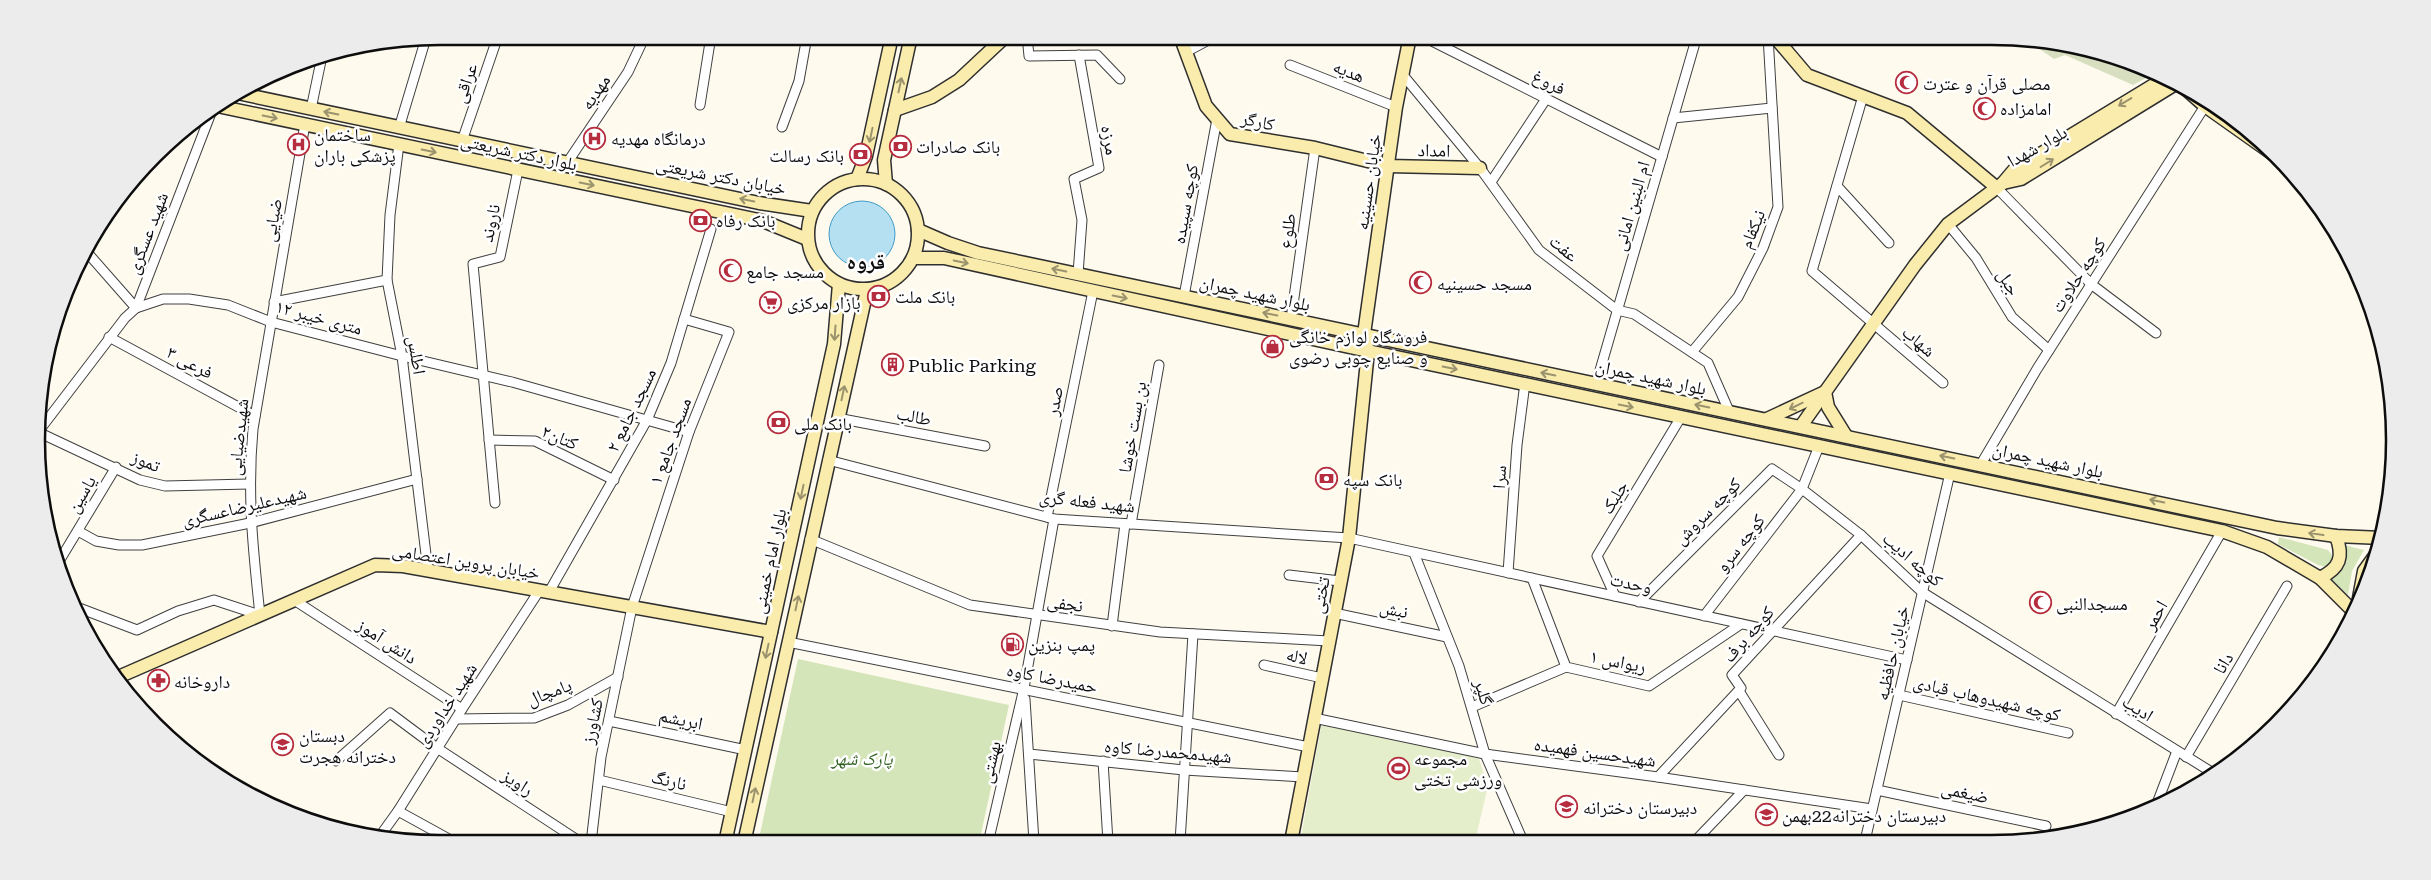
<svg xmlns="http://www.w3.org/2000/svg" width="2431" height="880" viewBox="0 0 2431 880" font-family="'Roboto Serif','Noto Naskh Arabic',serif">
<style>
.green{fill:#d4e6b9}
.cemetery{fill:#d7dfc0}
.pitch{fill:#e5eecb}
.water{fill:#b5e0f2;stroke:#409ac5}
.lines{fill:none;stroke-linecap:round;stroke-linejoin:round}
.street-casing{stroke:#404040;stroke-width:11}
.secondary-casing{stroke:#2f2f2f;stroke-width:15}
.street{stroke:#fff;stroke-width:9}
.secondary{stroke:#faecad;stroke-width:12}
.oneway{stroke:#9b936d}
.labels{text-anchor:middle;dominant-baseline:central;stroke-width:5;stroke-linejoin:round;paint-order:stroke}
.street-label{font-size:18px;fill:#0d0d0d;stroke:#fff}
.poi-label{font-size:18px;fill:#0d0d0d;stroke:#fff;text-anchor:start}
.park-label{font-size:18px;font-style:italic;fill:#336121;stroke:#fff}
.district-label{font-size:22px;font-weight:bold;fill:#0d0d0d;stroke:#fff}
.rim{fill:none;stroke:#0d0d0d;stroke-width:2.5}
</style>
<rect width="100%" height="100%" fill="#fefaee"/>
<g class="green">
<path d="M2279,537L2328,550L2332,555L2333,562L2327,567L2318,565L2278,544Z"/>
<path d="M2344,545L2364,550L2352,571L2348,595L2331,579C2347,568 2348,564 2344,545Z"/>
<path d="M798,659L1009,705L979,843H758Z"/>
</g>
<path class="cemetery" d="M2028,41L2095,50L2155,73L2133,85L2065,55L2054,59Z"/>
<path class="pitch" d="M1322,722L1476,750L1488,786L1475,841L1300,842Z"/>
<circle class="water" cx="862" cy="234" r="33"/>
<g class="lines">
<defs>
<g id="street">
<path d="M1027,36L1029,56L1097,55L1120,79"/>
<path d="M1422,36L1662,157"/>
<path d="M1186,52L1216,36"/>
<path d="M1290,65L1396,107"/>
<path d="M1403,75L1480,168L1539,250L1617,310L1634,314L1708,363L1729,411"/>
<path d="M1863,96L1812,271L1943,383"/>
<path d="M700,105L711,36"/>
<path d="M311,109L322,56"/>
<path d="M1673,118L1772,108"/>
<path d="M782,127L799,81L807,36"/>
<path d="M399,128L426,38"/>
<path d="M462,141L498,36"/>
<path d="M399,144L390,215L387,280L402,356L428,571"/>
<path d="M567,163L628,72L645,36"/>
<path d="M1491,182L1546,99"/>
<path d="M1837,186L1889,243"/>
<path d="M1997,188L2091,284L2156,333"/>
<path d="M1948,224L1976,258L2012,317L2049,350"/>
<path d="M85,250L136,308L211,113"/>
<path d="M1078,274L1082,220L1074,179L1099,168L1079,55"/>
<path d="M1184,296L1217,119"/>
<path d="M274,302L387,280"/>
<path d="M1291,319L1315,148"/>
<path d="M109,337L255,416"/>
<path d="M1692,352L1738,297L1763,248L1778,207L1768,36"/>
<path d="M1596,384L1697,36"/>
<path d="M837,418L985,446"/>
<path d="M38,432L125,318L136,308L163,299H189L228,305L271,322L402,356L512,382L689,432"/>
<path d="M38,432L140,480L165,486L249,484"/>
<path d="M489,440L535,441L614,480"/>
<path d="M1819,446L1802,489L1861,535L1922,592L2213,773"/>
<path d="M828,460L1054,519L1349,538L1907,660"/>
<path d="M1981,464L2037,369L2205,106"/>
<path d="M495,503L473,264L500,257L518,170"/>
<path d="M1047,517L1093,291"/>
<path d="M1131,524L1159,365"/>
<path d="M78,531L96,541L119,545H142L250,523L417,479"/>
<path d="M810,539L970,605L1160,632L1329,641"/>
<path d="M1414,553L1459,666L1485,754L1523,841"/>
<path d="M58,563L116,467"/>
<path d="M1508,573L1517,445L1525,383"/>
<path d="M1289,575L1340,581"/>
<path d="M1532,578L1566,667L1649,686L1741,624"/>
<path d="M549,592L647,420L671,363L711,229"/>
<path d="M1615,596L1597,556L1681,417"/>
<path d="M294,600L462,709"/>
<path d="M1639,602L1772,469L1802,489L1704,616"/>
<path d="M79,608L137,630L178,611L214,600L260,615C253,550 247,494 253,429L305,124"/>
<path d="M1334,613L1447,637"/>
<path d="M1112,626L1125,524"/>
<path d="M788,642L1309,747"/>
<path d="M1264,665L1322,678"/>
<path d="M1739,691L1779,755"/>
<path d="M1899,695L2068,733"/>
<path d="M1025,699L1034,842"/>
<path d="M1472,707L1566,667"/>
<path d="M2116,714L2222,531"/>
<path d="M1314,718L1485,754L1658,777L1872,809"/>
<path d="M456,719L534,718L568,705L618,677"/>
<path d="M609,721L746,750"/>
<path d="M1029,754L1184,770L1303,777"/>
<path d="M2186,757L2287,586"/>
<path d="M336,761L390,713L437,748L582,843"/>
<path d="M1103,761L1108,842"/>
<path d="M1658,777L1741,688L1732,675L1861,535"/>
<path d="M599,780L732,812"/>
<path d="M1877,790L2046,826"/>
<path d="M2156,806L2177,751"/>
<path d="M398,811L458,844"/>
<path d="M380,836L398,811L462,709L539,591"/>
<path d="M1695,841L1744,790"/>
<path d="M1865,841L1950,473"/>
<path d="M1180,842L1193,634"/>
<path d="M591,843L601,757L632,607L689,432L729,332L684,319"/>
<path d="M988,843L1024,688L1054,519"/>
</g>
<g id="secondary">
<path d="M1180,36L1206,106L1230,134L1315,148L1388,166L1480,168"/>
<path d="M1774,36L1807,75L1907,113L1997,188"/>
<path d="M2180,84L2205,106L2277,157"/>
<path d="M242,94L759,203L812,211"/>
<path d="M222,107L763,221L807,239"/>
<path d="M895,110L932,97L959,80L1006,36"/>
<circle cx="863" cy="234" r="55"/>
<path d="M857,179L866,156L892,36"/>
<path d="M2003,183L2021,179L2177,83"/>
<path d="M886,184L884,160L911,36"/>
<path d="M918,230L948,243L978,253L2277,528L2336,536L2382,538"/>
<path d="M913,258H944L1368,351L2222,531L2267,547L2320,578L2353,611"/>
<path d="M1767,419L1825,392L1828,407L1846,436"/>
<path d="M1801,426L1915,265L1948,224L2003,183L2014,170L2167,77"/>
<path d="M2320,578C2340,568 2344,557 2336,536"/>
<path d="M2359,598L2364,571L2377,553"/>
<path d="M116,678L375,565L403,566L771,632"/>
<path d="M1291,842L1349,538L1368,351L1364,334L1396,107L1410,36"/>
<path d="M725,843L834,344L839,284"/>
<path d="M744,843L867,290"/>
</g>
</defs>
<use href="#street" class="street-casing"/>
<use href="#secondary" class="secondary-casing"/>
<use href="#street" class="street"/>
<use href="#secondary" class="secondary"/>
</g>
<defs><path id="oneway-shaft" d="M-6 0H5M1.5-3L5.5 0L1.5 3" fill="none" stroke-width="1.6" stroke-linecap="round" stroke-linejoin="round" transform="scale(1.25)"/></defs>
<g class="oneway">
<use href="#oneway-shaft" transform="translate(900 85) rotate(-78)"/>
<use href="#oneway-shaft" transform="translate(2125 102) rotate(149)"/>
<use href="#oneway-shaft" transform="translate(331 113) rotate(-168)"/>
<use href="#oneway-shaft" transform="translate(270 117) rotate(12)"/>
<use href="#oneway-shaft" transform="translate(871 135) rotate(102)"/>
<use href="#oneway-shaft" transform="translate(429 151) rotate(12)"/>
<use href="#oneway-shaft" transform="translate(2047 163) rotate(-32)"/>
<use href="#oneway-shaft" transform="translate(587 184) rotate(12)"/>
<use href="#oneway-shaft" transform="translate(747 200) rotate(-168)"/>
<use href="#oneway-shaft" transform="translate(961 262) rotate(12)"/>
<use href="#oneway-shaft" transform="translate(1059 270) rotate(-168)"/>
<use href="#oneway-shaft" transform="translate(1120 297) rotate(12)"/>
<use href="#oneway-shaft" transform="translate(1270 314) rotate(-168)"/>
<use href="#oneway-shaft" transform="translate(835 333) rotate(94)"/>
<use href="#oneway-shaft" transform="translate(1450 368) rotate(11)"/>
<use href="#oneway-shaft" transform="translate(1548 374) rotate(-168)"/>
<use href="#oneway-shaft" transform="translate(843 393) rotate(-78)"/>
<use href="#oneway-shaft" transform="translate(1626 406) rotate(12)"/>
<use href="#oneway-shaft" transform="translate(1702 406) rotate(-168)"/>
<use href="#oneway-shaft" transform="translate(1796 406) rotate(154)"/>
<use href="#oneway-shaft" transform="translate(1947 457) rotate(-168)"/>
<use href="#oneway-shaft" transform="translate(802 492) rotate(102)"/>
<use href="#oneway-shaft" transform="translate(2157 501) rotate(-168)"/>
<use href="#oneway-shaft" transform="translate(2316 534) rotate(-172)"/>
<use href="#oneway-shaft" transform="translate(797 603) rotate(-78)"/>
<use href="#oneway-shaft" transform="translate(767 651) rotate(102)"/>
<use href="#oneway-shaft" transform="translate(754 795) rotate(-78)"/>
</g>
<defs>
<symbol id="mosque-ring" viewBox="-11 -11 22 22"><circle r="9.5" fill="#fff" stroke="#b52d3e" stroke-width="1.5"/><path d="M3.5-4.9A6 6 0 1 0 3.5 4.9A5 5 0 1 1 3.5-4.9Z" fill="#b52d3e"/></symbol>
<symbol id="hospital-ring" viewBox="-11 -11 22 22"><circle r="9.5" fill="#fff" stroke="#b52d3e" stroke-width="1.5"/><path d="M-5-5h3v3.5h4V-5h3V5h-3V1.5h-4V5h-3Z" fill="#b52d3e"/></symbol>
<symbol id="bank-ring" viewBox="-11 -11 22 22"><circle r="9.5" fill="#fff" stroke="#b52d3e" stroke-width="1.5"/><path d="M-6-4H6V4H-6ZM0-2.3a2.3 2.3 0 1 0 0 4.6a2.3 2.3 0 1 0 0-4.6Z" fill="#b52d3e"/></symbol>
<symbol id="supermarket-ring" viewBox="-11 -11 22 22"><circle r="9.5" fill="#fff" stroke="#b52d3e" stroke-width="1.5"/><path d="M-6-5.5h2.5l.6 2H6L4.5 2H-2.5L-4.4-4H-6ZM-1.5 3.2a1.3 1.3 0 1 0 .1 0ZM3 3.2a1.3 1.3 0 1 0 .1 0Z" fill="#b52d3e"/></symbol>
<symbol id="shop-ring" viewBox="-11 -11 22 22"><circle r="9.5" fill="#fff" stroke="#b52d3e" stroke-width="1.5"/><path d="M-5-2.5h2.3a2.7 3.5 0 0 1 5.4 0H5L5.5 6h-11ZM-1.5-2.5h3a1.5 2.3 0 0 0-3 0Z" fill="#b52d3e"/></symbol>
<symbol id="building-ring" viewBox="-11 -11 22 22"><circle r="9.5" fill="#fff" stroke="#b52d3e" stroke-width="1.5"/><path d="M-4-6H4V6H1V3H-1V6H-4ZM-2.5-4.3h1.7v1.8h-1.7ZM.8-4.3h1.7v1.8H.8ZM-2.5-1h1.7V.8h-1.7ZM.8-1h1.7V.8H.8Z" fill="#b52d3e"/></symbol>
<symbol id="fuel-ring" viewBox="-11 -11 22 22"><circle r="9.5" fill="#fff" stroke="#b52d3e" stroke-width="1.5"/><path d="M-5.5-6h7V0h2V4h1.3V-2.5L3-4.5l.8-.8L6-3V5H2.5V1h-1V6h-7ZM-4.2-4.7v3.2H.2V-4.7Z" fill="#b52d3e"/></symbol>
<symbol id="pharmacy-ring" viewBox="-11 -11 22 22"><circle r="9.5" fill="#fff" stroke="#b52d3e" stroke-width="1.5"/><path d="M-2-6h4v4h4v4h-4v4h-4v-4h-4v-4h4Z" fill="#b52d3e"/></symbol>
<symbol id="school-ring" viewBox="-11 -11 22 22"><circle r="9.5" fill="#fff" stroke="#b52d3e" stroke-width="1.5"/><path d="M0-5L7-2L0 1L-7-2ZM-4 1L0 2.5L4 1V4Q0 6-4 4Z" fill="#b52d3e"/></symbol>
<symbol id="stadium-ring" viewBox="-11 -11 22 22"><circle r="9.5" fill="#fff" stroke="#b52d3e" stroke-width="1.5"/><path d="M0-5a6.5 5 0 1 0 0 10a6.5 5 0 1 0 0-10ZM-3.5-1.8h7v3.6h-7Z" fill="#b52d3e"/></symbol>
</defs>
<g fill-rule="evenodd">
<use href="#mosque-ring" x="1894" y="70" width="25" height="25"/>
<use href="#mosque-ring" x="1972" y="96" width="25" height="25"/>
<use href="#hospital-ring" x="582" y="126" width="25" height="25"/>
<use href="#hospital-ring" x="286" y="132" width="25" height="25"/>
<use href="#bank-ring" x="888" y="134" width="25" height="25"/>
<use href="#bank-ring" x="848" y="142" width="25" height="25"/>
<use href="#bank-ring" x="688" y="208" width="25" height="25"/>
<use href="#mosque-ring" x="718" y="258" width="25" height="25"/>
<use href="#mosque-ring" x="1408" y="270" width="25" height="25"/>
<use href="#bank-ring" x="866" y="284" width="25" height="25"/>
<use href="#supermarket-ring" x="758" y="290" width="25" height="25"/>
<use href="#shop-ring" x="1260" y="334" width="25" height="25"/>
<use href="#building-ring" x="880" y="352" width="25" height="25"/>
<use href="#bank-ring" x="766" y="410" width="25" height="25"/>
<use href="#bank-ring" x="1314" y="466" width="25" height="25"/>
<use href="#mosque-ring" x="2028" y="590" width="25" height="25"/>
<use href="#fuel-ring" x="1000" y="632" width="25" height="25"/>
<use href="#pharmacy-ring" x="146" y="668" width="25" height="25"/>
<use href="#school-ring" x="270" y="732" width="25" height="25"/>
<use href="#stadium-ring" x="1386" y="756" width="25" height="25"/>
<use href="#school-ring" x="1554" y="794" width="25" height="25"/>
<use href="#school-ring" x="1754" y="802" width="25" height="25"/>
</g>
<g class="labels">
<g class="street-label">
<text transform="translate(1349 71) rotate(22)">هدیه</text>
<text transform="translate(1549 82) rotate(27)">فروغ</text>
<text transform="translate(465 83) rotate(-71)">عراقی</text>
<text transform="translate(595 92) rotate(-56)">مهدیه</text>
<text transform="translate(1258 121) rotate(12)">کارگر</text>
<text transform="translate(1110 140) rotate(80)">مرزه</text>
<text transform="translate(2037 146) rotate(-29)">بلوار شهدا</text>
<text transform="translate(1434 150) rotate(1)">امداد</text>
<text transform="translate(519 152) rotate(12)">بلوار دکتر شریعتی</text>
<text transform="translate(721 176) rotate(11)">خیابان دکتر شریعتی</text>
<text transform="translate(1368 182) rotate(-82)">خیابان حسینیه</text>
<text transform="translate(1185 204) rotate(-80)">کوچه سپیده</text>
<text transform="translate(1631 206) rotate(-74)">ام البنین امانی</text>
<text transform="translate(272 220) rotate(-80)">ضیایی</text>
<text transform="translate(490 223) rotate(-78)">ناروند</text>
<text transform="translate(1752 229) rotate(-68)">نیکفام</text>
<text transform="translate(1287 231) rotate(-82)">طلوع</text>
<text transform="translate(147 233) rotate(-69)">شهید عسگری</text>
<text transform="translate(1564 248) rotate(40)">عفت</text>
<text transform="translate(2078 275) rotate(-57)">کوچه حلاوت</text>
<text transform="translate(2009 282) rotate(59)">جبل</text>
<text transform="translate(1255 293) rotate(12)">بلوار شهید چمران</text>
<text transform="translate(319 317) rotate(15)">۱۲ متری خیبر</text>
<text transform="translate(1919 341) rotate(41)">شهاب</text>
<text transform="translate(417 355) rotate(81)">اطلس</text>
<text transform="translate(190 362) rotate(28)">فرعی ۳</text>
<text transform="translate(1651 377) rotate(12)">بلوار شهید چمران</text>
<text transform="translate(1054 401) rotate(-79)">صدر</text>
<text transform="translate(631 410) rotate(-64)">مسجد جامع ۲</text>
<text transform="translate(914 416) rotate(11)">طالب</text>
<text transform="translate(1132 427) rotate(-80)">بن بست خوشا</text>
<text transform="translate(238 437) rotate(-84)">شهیدضیایی</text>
<text transform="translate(560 437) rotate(23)">کتان۲</text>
<text transform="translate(670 441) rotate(-70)">مسجد جامع ۱</text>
<text transform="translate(2048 460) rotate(12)">بلوار شهید چمران</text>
<text transform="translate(146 461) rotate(22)">تموز</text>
<text transform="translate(1499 477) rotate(-86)">سرا</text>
<text transform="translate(81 494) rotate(-60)">یاسین</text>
<text transform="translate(1614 497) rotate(-59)">جلبک</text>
<text transform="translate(1087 501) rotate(6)">شهید فعله گری</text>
<text transform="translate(244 506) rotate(-13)">شهیدعلیرضاعسگری</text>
<text transform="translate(1707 511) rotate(-45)">کوچه سروش</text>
<text transform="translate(1740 543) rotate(-52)">کوچه سرو</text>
<text transform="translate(1913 559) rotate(41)">کوچه ادیب</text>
<text transform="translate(466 561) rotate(9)">خیابان پروین اعتصامی</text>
<text transform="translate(769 561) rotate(-78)">بلوار امام خمینی</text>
<text transform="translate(1631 583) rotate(12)">وحدت</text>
<text transform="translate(1320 595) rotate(-79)">تختی</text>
<text transform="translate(1065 603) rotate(8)">نجفی</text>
<text transform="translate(1394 609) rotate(12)">نبش</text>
<text transform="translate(2155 615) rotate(-60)">احمر</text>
<text transform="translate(1748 634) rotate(-49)">کوچه برف</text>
<text transform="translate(387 641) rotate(33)">دانش آموز</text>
<text transform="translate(1892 653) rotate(-77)">خیابان حافظیه</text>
<text transform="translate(1297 656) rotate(13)">لاله</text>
<text transform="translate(1618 661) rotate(11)">ریواس ۱</text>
<text transform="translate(2223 663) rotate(-59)">دانا</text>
<text transform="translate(1052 678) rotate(11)">حمیدرضا کاوه</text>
<text transform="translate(549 692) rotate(-21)">پامچال</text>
<text transform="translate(1484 692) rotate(73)">گلپر</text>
<text transform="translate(1987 698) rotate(13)">کوچه شهیدوهاب قبادی</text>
<text transform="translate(446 705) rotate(-57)">شهید خداوردی</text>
<text transform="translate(2138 708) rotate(32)">ادیب</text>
<text transform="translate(681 719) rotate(12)">ابریشم</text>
<text transform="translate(592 721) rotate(-78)">کشاورز</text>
<text transform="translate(1168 751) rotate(5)">شهیدمحمدرضا کاوه</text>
<text transform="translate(1595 752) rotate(8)">شهیدحسین فهمیده</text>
<text transform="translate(990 762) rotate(-77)">بهشتی</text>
<text transform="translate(669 780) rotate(13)">نارنگ</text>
<text transform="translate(518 782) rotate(33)">راویز</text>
<text transform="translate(1965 792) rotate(12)">ضیغمی</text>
</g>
<g class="poi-label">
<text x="1923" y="83">مصلی قرآن و عترت</text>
<text x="2000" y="108">امامزاده</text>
<text x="314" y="134">ساختمان<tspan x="314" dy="21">پزشکی باران</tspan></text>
<text x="611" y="138">درمانگاه مهدیه</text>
<text x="916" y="146">بانک صادرات</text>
<text x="844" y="155" text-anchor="end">بانک رسالت</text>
<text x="716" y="220">بانک رفاه</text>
<text x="746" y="271">مسجد جامع</text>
<text x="1437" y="283">مسجد حسینیه</text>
<text x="895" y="296">بانک ملت</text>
<text x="787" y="302">بازار مرکزی</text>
<text x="1289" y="336">فروشگاه لوازم خانگی<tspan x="1289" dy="21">و صنایع چوبی رضوی</tspan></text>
<text x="908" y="365">Public Parking</text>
<text x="794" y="423">بانک ملی</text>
<text x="1343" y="479">بانک سپه</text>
<text x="2056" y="603">مسجدالنبی</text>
<text x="1028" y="644">پمپ بنزین</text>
<text x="174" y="681">داروخانه</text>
<text x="299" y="735">دبستان<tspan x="299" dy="21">دخترانه هجرت</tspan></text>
<text x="1414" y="758">مجموعه<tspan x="1414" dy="21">ورزشی تختی</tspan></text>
<text x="1583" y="807">دبیرستان دخترانه</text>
<text x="1782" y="815">دبیرستان دخترانه22بهمن</text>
</g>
<g class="park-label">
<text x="862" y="758">پارک شهر</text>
</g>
<g class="district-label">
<text x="866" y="261">قروه</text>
</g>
</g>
<path d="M0 0H2431V880H0ZM440 45H1991A395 395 0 0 1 2386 440V440A395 395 0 0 1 1991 835H440A395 395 0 0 1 45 440V440A395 395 0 0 1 440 45Z" fill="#ececec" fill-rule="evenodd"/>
<path class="rim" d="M440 45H1991A395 395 0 0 1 2386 440V440A395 395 0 0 1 1991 835H440A395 395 0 0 1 45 440V440A395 395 0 0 1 440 45Z"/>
</svg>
